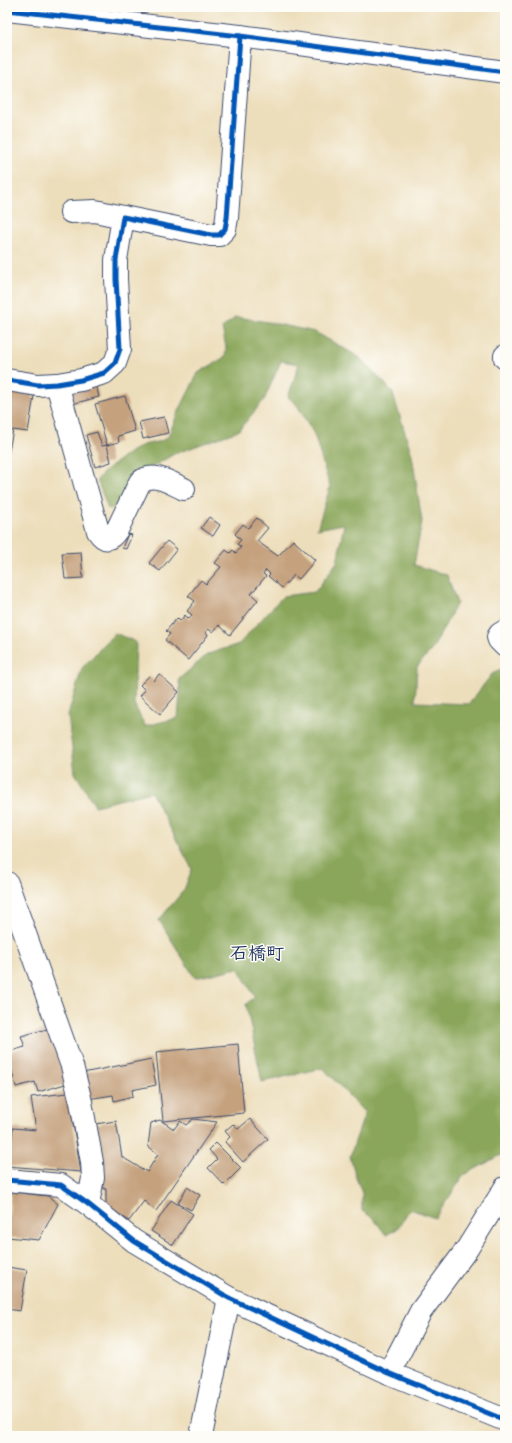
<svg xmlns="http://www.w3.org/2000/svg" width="512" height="1443" viewBox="0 0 512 1443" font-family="Mynerve,'Klee One',sans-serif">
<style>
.forest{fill:#8aa65a;stroke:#526a5c}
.building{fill:#c5a17e}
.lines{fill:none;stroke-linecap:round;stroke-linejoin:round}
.minor-casing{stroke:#3a496c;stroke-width:24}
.minor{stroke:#fff;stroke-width:22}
.cycleway-casing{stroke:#fdfcf7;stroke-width:8}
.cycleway{stroke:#0057b8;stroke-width:5}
.labels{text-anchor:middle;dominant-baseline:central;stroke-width:3;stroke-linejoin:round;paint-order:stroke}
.quarter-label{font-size:18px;font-weight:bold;fill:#1b2f5e;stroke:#fdfcf7}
</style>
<rect width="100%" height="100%" fill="#fdfcf7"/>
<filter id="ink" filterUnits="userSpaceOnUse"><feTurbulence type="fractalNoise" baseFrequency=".025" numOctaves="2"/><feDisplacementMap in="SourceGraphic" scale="8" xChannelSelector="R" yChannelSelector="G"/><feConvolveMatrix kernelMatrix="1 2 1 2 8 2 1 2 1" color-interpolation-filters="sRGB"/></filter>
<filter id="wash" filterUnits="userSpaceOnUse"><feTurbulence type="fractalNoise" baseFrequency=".012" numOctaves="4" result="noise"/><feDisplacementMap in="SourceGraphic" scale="16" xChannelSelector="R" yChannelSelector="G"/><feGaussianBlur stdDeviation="0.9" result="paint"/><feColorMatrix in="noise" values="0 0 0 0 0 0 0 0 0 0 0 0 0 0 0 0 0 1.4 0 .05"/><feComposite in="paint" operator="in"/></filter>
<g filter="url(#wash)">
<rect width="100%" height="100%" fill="#eddebb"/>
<path class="forest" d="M236,317L268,322L315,332L359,357L392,391L412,455L422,521L414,565L447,575L457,603L433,648L417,667L415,702L469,704L492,674L505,668V1153L464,1175L435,1218L410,1209L397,1229L386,1235L373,1218L362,1211V1193L356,1178L350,1156L365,1113L323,1068L262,1082L246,1004L255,997L238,968L195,978L159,920L184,890L192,869L151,792L95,806L75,773L68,715L82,668L115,633L136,642L134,704L145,726L178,718L180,693L179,679L208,654L239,644L283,596L315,592L337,562L344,524L317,529L330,487L314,434L297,405L288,397L299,364L281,361L264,400L238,431L174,454L144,472L115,508L108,509L97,480L105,471L127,454L143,445L161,441L168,437L177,415L198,373L225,357L226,347L222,328Z"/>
<g id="blocks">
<g class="building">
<path d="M96,385L99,397L72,404L69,391Z"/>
<path d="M7,391L34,396L28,432L13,430L8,456L7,455Z"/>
<path d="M125,396L135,431L118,436L119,442L107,445L95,404Z"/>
<path d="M164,417L168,433L143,439L139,422Z"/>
<path d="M97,432L102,446L107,445L111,462L95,467L86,435Z"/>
<path d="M209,517L220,525L213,536L201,528Z"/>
<path d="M257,518L268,528L257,541L278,556L293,540L315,560L299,579L294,575L282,588L268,576L270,574L266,570L263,574L266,576L251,594L258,600L230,635L219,625L213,632L208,629L205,633L208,635L188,660L165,640L170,634L166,631L177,618L180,621L185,615L189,619L192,615L187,611L195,601L188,596L201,580L206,584L221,567L215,563L226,550L230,553L233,550L236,553L241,547L237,544L241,540L235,534L243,524L248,528Z"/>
<path d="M128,534L132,535L126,549L122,548Z"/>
<path d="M167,541L177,549L160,571L149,563Z"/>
<path d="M81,552L83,578L65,579L62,553Z"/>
<path d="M159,674L179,692L160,714L140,696L145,690L140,685L149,676L154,681Z"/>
<path d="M51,1028L65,1084L38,1092L35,1082L16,1087L7,1052L25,1047L21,1036Z"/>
<path d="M238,1044L244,1113L163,1121L156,1052Z"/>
<path d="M151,1059L156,1085L132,1090L133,1096L114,1101L113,1095L88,1099L83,1073Z"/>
<path d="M68,1093L81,1172L7,1166V1152H10L13,1128L36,1130L31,1097Z"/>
<path d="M193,1119L217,1122L156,1211L144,1201L129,1221L106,1205V1189H104L95,1124L116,1121L122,1157L147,1172L158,1154L148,1146L151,1123L160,1120L174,1129L180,1121L186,1125Z"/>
<path d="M250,1119L268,1139L243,1162L225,1142L230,1137L225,1131L233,1124L238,1129Z"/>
<path d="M216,1143L241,1168L224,1185L208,1168L217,1159L209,1150Z"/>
<path d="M187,1187L200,1195L191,1210L178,1203Z"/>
<path d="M11,1192L48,1196L58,1204L39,1240L7,1237Z"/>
<path d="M171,1200L193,1214L173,1245L151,1231Z"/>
<path d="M7,1267L27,1270L20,1311L7,1309Z"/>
</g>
</g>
</g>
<g filter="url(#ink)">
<use href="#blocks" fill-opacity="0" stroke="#3a496c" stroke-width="1"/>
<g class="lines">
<defs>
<g id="minor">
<path d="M7,10L240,36L505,72"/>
<path d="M71,212L95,211L123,217"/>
<path d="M505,356V358"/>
<path d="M7,380L38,385L57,384L81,380L104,373L115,363L120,349L116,279V260L123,217L211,235H219L225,229L227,218L240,36"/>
<path d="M57,384L98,531C105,542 110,540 117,530L140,482C153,471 171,483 184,489"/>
<path d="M505,631L500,634L498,637L499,640L505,646"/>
<path d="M7,883L72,1066L81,1102L92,1162L93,1178L88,1204"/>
<path d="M7,1180L61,1185L88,1204L134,1241L229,1298L389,1373L505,1420"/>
<path d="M389,1373L421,1311L467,1249L505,1188"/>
<path d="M201,1436L229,1298"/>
</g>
</defs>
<use href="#minor" class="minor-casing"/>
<use href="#minor" class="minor"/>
<defs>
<g id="cycleway">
<path d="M7,10L240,36L505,72"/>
<path d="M7,380L38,385L57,384L81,380L104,373L115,363L120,349L116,279V260L123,217L211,235H219L225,229L227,218L240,36"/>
<path d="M7,1180L61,1185L88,1204L134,1241L229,1298L389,1373L505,1420"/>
</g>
</defs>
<use href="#cycleway" class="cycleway-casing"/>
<use href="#cycleway" class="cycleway"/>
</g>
</g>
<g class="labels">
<g class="quarter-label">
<text x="257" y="954">石橋町</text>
</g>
</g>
<rect width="512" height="1443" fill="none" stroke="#fdfcf7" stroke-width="24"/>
</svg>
